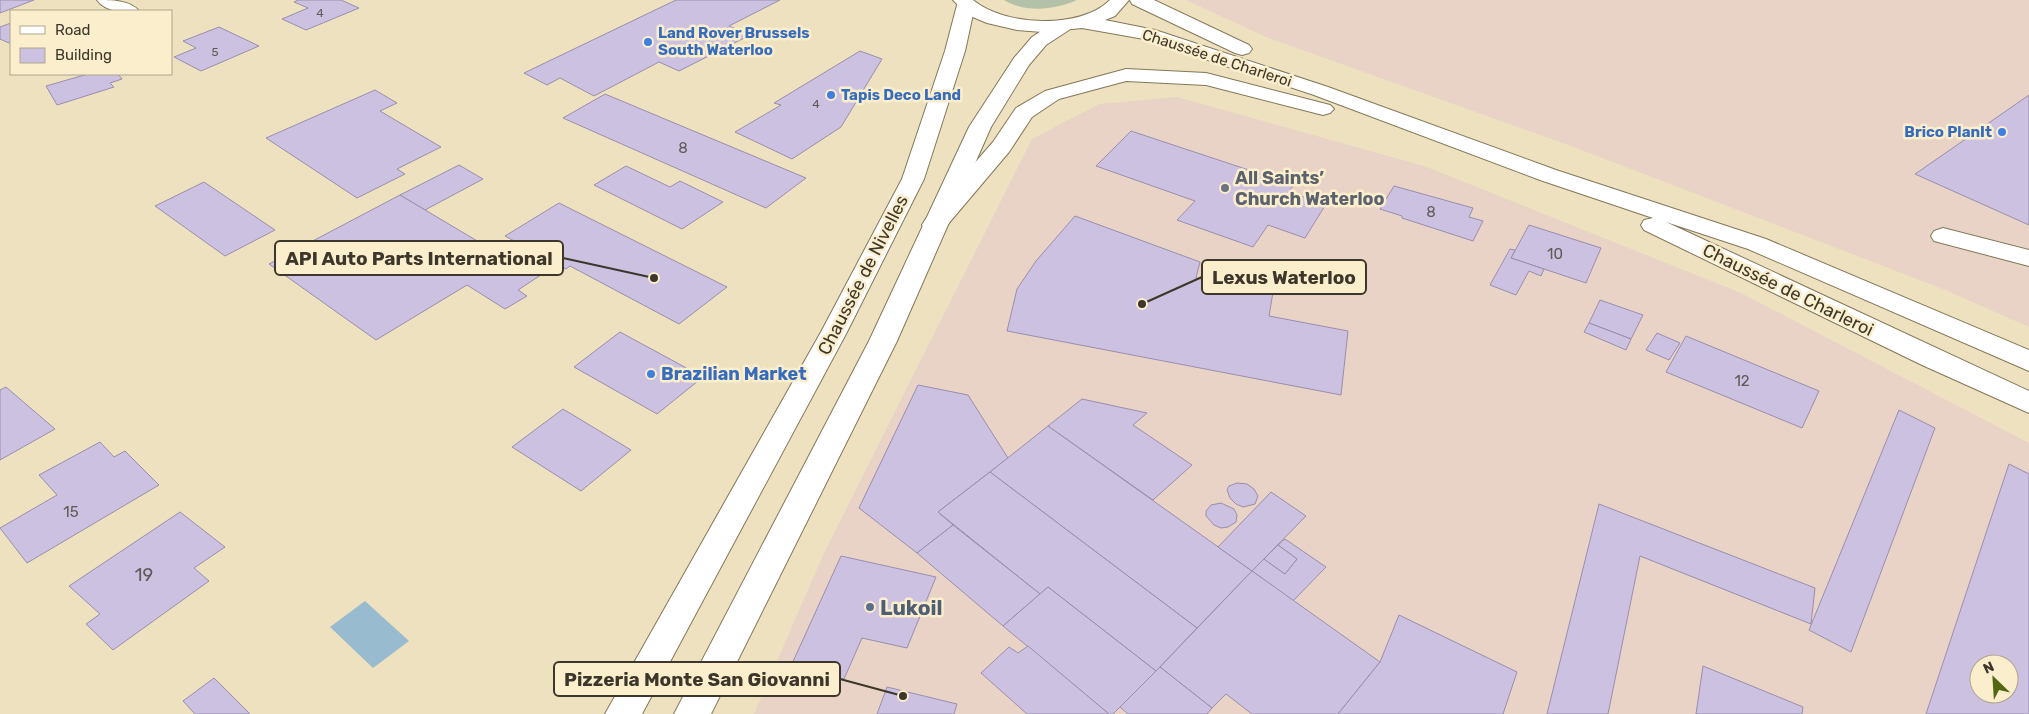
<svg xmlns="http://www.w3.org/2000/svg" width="2029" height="714" viewBox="0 0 2029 714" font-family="Rubik,sans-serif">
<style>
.commercial{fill:#e9d3c6;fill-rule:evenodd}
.green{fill:#b4c1a9}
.water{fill:#99bbcf}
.building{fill:#cdc1e1;stroke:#998eac;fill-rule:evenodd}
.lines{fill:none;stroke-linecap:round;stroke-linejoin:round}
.street-casing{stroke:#837759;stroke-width:2}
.secondary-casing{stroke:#837759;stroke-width:2}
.primary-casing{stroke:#837759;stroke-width:2}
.street{fill:#fff;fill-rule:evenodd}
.secondary{fill:#fff;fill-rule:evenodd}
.primary{fill:#fff;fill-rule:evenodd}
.shop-dot{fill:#3f7fe0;stroke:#fbeecd;stroke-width:2}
.worship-dot{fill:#6b7280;stroke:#fbeecd;stroke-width:2}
.service-dot{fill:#5c6f8a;stroke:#fbeecd;stroke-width:2}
.labels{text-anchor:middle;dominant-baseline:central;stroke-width:5;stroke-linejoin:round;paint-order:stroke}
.far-number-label{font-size:12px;fill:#605a58}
.far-shop-label{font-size:15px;font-weight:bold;fill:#366cbe;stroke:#fbeecd;text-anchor:start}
.far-street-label{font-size:15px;fill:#3c372a;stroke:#fbeecd}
.number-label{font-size:15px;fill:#605a58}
.worship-label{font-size:18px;font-weight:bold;fill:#5b616d;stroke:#fbeecd;text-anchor:start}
.street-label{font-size:18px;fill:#3c372a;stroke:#fbeecd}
.shop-label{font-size:18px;font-weight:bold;fill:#366cbe;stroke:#fbeecd;text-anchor:start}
.near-number-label{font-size:18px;fill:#605a58}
.near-service-label{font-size:21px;font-weight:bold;fill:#4e5e75;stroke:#fbeecd;text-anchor:start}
.leader{fill:none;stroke:#3c372a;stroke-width:2}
.callout-dot{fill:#3c372a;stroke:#fbeecd;stroke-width:2}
.callout{fill:#fbeecd;stroke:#3c372a;stroke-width:2}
.callout-label{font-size:19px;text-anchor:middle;font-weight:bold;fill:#3c372a}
</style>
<rect width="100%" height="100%" fill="#eee1c0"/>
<g class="commercial">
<path d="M1186,0H2029V327L1943,289L1571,146L1266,37Z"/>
<path d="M1177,97L1424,166L1741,293L2029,443V714H754L824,553L1032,139L1099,104ZM1979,664H2009V694H1979Z"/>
</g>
<path class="green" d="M1004,0H1077C1055,10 1025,13 1004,0Z"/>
<path class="water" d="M365,601L409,641L373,668L330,627Z"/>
<g class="building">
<path d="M0,0H34L0,13Z"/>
<path d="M298,0H341L359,8L306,30L282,19L308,8L294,2Z"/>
<path d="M676,0H780L729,26L750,35L679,71L659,62L594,96L560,78L547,85L524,73Z"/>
<path d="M11,23V42L9,43L0,39V27Z"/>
<path d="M219,27L259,46L201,71L174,57L196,48L183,41Z"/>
<path d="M860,51L882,59L841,127L792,159L735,132L781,105L774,103Z"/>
<path d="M88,74H118L122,79L110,83L114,87L57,105L46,86Z"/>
<path d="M375,90L397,103L380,111L441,147L397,169L405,174L357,198L266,138Z"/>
<path d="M605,94L806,178L766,208L563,118Z"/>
<path d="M2029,95V225L1915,174L1921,170Z"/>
<path d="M1131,131L1294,185L1288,192L1326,204L1305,238L1268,225L1253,247L1177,220L1195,201L1096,166Z"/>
<path d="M459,165L483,179L425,210L400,195Z"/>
<path d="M626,166L670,187L680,181L723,202L682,229L594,185Z"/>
<path d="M204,182L275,230L225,256L155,206Z"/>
<path d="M1394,186L1473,208L1469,217L1483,221L1473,241L1402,218V216L1380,209Z"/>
<path d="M400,195L489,248L496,244L544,273L518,290L527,296L505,309L467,285L376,340L269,264Z"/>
<path d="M559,203L727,287L679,324L570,266L566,269L505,236Z"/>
<path d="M1075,216L1200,262L1196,278L1273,292L1269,316L1348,331L1341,395L1007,331L1017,289L1036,261Z"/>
<path d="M1529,225L1601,248L1586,283L1511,258Z"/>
<path d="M1510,249L1515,250L1511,258L1544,269L1541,276L1529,271L1516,295L1490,285Z"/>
<path d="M1600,300L1643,315L1631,339L1589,323Z"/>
<path d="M1589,323L1631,339L1626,350L1584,332Z"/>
<path d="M620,332L703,377L657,414L574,367Z"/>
<path d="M1657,333L1680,343L1669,360L1646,350Z"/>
<path d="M1686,336L1819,391L1802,428L1666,372Z"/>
<path d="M918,385L968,395L1008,458L938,512L953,525L917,553L859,508Z"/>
<path d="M6,387L55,429L0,460V390Z"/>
<path d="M1082,399L1147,413L1133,425L1192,465L1153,500L1048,426Z"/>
<path d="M563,409L631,450L581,491L512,447Z"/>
<path d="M1899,410L1935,428L1851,652L1809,630Z"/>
<path d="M1048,426L1252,571L1197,628L990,472Z"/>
<path d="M100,442L114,457L125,451L159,485L27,563L0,528L57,495L39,475Z"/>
<path d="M2009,464L2029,474V714H1926ZM1979,664H2009V694H1979Z"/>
<path d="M990,472L1197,628L1156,671L1048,587L1040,594L938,512Z"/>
<path d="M1237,483L1247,484L1254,489L1258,496L1255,504L1243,507L1236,504L1230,498L1227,490L1229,486Z"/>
<path d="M1271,492L1306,516L1252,571L1218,547Z"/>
<path d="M1221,503L1234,509L1237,515L1236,522L1228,527L1221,528L1214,525L1206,516V511L1211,505Z"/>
<path d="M1599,504L1815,588L1811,624L1640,556L1608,714H1547Z"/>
<path d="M180,512L225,547L194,568L209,581L113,650L86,624L100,614L69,586Z"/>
<path d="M953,525L1040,594L1003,626L917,553Z"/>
<path d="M1285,539L1326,567L1293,601L1252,571L1264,559L1285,574L1297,559L1278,545Z"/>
<path d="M1278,545L1297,559L1285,574L1264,559Z"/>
<path d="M841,556L936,577L907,648L862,638L844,679L791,666Z"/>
<path d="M1252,571L1380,662L1338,714H1252L1226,694L1212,708L1160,667Z"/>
<path d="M1048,587L1156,671L1113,714H1109L1003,626Z"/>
<path d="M1399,615L1517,672L1503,714H1338L1380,662Z"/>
<path d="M1028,646L1109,714H1027L981,673L1009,647L1018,653Z"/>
<path d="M1703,666L1803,707L1802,714H1696Z"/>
<path d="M1160,667L1212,708L1207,714H1128L1120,707Z"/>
<path d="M214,678L250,714H195L183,701Z"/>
<path d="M887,687L957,704L954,714H877Z"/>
</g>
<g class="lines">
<defs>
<g id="street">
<path d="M97,0C111,0 130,0 139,11C125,12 106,13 97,0Z"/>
<path d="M1943,228L2029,250V266L1934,241L1931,236L1934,231Z"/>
</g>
<g id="secondary">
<path d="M964,0L973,1L975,5L965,51L924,179L847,332L642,714H605L821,332L902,179L945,51L957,5L959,1Z"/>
<path d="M1062,20L1069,22L1072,26L1069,30L1046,45L1029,65L991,127L897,341L711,714H674L869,341L969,127L1014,58L1032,37L1055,22Z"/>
</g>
<g id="primary">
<path d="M953,0H973C1004,26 1080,30 1110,0H1129L1115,16L1105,20L1155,30L1328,87L1556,170L1766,239L2029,350V371L1748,249L1666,222L2029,391V413L1922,365L1644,230L1641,225L1644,220L1653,218L1540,180L1314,95L1144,39L1082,28L1042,32L1017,30L987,23L968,15Z"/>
<path d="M1130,0H1154L1249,45L1252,49L1249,53L1242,55L1235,53L1132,4Z"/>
<path d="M1126,69L1206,73L1330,105L1334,109L1330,113L1323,115L1206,85L1126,81L1059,99L1032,117L1009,152L943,230L934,232L925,230L922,225L925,220L993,142L1016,108L1045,91Z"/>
</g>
</defs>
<use href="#street" class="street-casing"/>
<use href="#secondary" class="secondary-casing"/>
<use href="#primary" class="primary-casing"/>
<use href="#street" class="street"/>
<use href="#secondary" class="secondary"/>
<use href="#primary" class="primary"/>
</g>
<g class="shop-dot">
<circle cx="648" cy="42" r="5"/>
<circle cx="831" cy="95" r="5"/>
<circle cx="2002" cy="132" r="5"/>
<circle cx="651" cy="374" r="5"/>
</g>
<circle class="worship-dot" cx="1225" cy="188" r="5"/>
<circle class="service-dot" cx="870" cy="607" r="5"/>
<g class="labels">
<g class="far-number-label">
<text x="320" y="13">4</text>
<text x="215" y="52">5</text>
<text x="816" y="104">4</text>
</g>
<g class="far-shop-label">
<text x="658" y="33">Land Rover Brussels<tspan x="658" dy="17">South Waterloo</tspan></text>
<text x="841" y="95">Tapis Deco Land</text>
<text x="1992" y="132" text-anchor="end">Brico PlanIt</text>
</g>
<g class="far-street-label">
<text transform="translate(1217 58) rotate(18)">Chaussée de Charleroi</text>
</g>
<g class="number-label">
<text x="683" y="148">8</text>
<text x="1431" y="212">8</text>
<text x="1555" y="254">10</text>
<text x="1742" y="381">12</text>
<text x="71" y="512">15</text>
</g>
<g class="worship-label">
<text x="1235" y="178">All Saints’<tspan x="1235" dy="21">Church Waterloo</tspan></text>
</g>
<g class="street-label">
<text transform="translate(863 275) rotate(-63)">Chaussée de Nivelles</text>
<text transform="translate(1788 290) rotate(26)">Chaussée de Charleroi</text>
</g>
<g class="shop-label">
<text x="661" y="374">Brazilian Market</text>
</g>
<g class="near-number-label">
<text x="144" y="575">19</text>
</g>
<g class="near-service-label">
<text x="880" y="607">Lukoil</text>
</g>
</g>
<path class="leader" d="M654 278L563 258M1142 304L1202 277M903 696L840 679"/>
<g class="callout-dot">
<circle cx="654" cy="278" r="5"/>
<circle cx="1142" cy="304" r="5"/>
<circle cx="903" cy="696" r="5"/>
</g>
<g class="callout">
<rect x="275" y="241" width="288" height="34" rx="5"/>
<rect x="1202" y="260" width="164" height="34" rx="5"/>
<rect x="554" y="662" width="286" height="34" rx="5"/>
</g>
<g class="callout-label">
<text x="419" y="265">API Auto Parts International</text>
<text x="1284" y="284">Lexus Waterloo</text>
<text x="697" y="686">Pizzeria Monte San Giovanni</text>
</g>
<rect x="10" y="10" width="162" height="65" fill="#fbeecd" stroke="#afa58c"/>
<rect x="20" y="26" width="25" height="8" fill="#ffffff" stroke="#afa58c"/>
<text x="55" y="35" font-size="15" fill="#3c372a">Road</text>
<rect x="20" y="48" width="25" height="15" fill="#cdc1e1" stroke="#afa58c"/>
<text x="55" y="60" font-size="15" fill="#3c372a">Building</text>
<g transform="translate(1994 679) rotate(335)"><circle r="24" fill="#fbeecd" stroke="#afa58c"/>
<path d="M0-4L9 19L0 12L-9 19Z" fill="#536713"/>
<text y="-8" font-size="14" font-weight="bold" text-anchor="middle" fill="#3c372a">N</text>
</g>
</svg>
